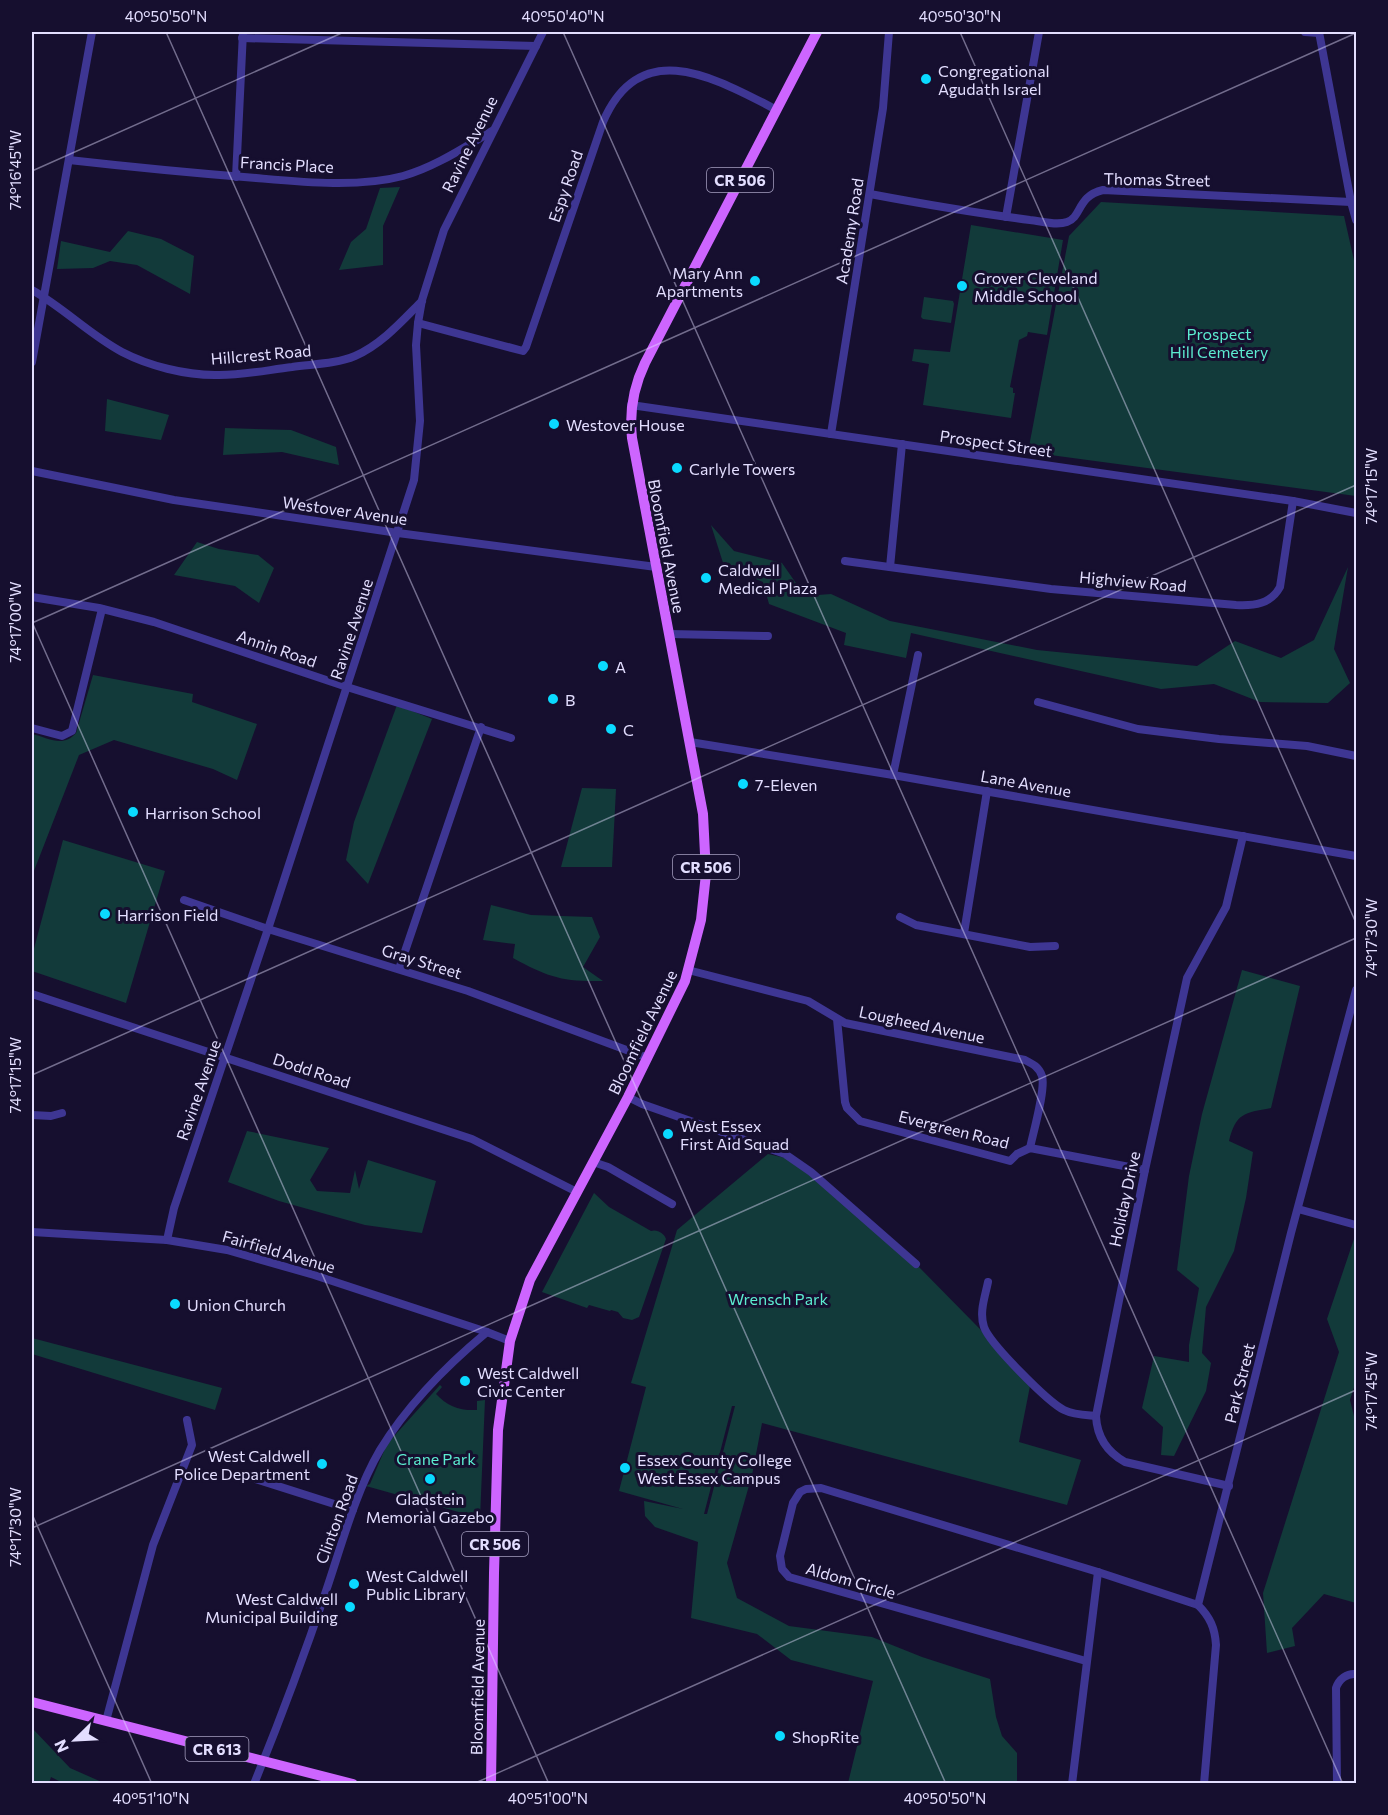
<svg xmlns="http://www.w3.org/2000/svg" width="1388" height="1815" viewBox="0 0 1388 1815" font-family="Commissioner,sans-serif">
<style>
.green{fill:#123a3a;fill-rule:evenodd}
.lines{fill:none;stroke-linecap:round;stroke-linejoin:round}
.minor{stroke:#3e3693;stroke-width:8}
.major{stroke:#cd65ff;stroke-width:10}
.ticks{fill:none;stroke:#e3deff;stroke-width:1.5;stroke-opacity:0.45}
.poi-dot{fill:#0adaff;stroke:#160f2f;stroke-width:2}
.labels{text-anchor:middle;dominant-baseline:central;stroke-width:6;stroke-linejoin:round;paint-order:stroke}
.shield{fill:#160f2f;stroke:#a6a0c1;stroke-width:1.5}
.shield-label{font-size:15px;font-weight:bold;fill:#e3deff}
.poi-label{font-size:16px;fill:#e3deff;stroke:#160f2f;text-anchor:start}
.street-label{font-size:16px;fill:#e3deff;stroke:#160f2f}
.park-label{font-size:16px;fill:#5cecd0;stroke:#160f2f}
.neatline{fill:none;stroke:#e3deff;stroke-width:2}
.ticks-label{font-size:15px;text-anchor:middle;fill:#e3deff}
</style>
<rect width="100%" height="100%" fill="#160f2f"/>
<g class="green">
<path d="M400,187L383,226V265L339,270L351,242L366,229L380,188Z"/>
<path d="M1101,202L1344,216L1356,269V496L1028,452L1069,236Z"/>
<path d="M971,225L1063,240L1047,335L1028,332L1027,336L1019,340L1010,387L1013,388V393H1015L1011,418L923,405L929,364L912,361L914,349L950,352Z"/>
<path d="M128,231L161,239L194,256L190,294L137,265L110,261L93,268L57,269L61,241L110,252Z"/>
<path d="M924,297L953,301L954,304L951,323L923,319L921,317Z"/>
<path d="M107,399L169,415L161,440L105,431Z"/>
<path d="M225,428L291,430L336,447L339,465L282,452L223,455Z"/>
<path d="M711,525L734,551L782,563L805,596L831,594L890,621L1037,650L1197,666L1235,641L1281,658L1314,640L1348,567L1334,649L1350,683L1328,703L1260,702L1214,684L1161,689L911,633L906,658L844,645L846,633L769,604L763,582L724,566Z"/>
<path d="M197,542L219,549L258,555L274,568L259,603L235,586L174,575Z"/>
<path d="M93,675L193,694L192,702L257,724L237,780L213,769L114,740L79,755L32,876V734C49,738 63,748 76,733Z"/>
<path d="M397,705L432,719L368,884L346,860L354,822Z"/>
<path d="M582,788L616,789L612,867H561Z"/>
<path d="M63,840L165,871L126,1003L32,971V956Z"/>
<path d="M491,905L531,915L592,917L600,937L583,967L603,981C562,982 548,977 513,958L515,944L483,940Z"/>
<path d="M1242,970L1300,986L1271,1108C1244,1113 1236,1113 1229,1141L1253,1152L1246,1198L1234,1251L1206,1307L1202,1353L1211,1363L1206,1391L1174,1456L1161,1455L1163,1427L1142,1408L1154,1356L1189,1362V1345L1199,1288L1177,1270L1189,1176L1202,1114Z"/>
<path d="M247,1131L329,1148L310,1180L317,1191L350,1193L355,1170L359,1189L368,1160L436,1181L422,1233L365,1225L279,1201L228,1182Z"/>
<path d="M768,1154L794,1160L916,1264L1031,1381L1019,1442L1081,1460L1067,1505L762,1423L752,1475L727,1563L737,1598L789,1626L872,1637L922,1657L990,1679L996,1717L1002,1736L1017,1753V1783H848L873,1681L791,1660L757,1634L691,1618L698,1542L655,1527L645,1516L644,1501L683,1509L619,1491L646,1387L631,1383L677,1230ZM732,1406H735L707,1514H704Z"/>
<path d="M594,1193L609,1207L651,1231C657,1229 664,1233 666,1239L639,1317L632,1320L623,1318L618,1312L611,1310L610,1311L589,1305L587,1308L542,1292Z"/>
<path d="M1356,1233V1381L1350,1400L1356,1424V1603L1324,1594L1292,1628L1295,1646L1267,1653L1263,1593L1339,1352L1327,1319Z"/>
<path d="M32,1338L222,1388L215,1410L32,1354Z"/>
<path d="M440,1385L442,1387L436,1394C447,1406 460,1411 477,1410V1401L485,1400L480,1518L366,1486L370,1484L387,1444Z"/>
<path d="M32,1728L70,1768L104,1783H63L51,1777L49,1783H32Z"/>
</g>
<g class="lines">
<g class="minor">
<path d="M1305,32L1319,33"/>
<path d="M1319,32L1351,202L1356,220"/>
<path d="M242,38L536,46"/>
<path d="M69,160C131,167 193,173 256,178C301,182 358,188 403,176C435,167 463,148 492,131"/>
<path d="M236,177L243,32"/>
<path d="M870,194C923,204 976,213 1030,220C1041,221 1056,226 1067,222C1082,217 1077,196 1103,190L1351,202"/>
<path d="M1006,217L1039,32"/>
<path d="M32,290C64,308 90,335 122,352C149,366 185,375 215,375C240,376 267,370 292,367C313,364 336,364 355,356C382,344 402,321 422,301"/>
<path d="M418,323L523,351L526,347L603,122C641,34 716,79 777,110"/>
<path d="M32,362L92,32"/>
<path d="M631,405L1293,501L1356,513"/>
<path d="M831,434L883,108L889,32"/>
<path d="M32,471L174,500L398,533L656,567"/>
<path d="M845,561L1051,589L1236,605C1254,606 1271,604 1280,587L1293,501"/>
<path d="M890,567L902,444"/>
<path d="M32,597L99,608L154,622L347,687L511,738"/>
<path d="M669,634L768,636"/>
<path d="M1038,702L1138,729L1219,739L1307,746L1356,756"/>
<path d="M32,728L62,736L72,731L102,609"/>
<path d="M690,742L893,775L1356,856"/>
<path d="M893,775L918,655"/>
<path d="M184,900L268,929L468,991L648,1058"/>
<path d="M900,917L916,925L1030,947L1055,946"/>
<path d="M964,933L987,791"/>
<path d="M399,969L481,727"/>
<path d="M688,970L808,1001L845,1023L1025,1060C1033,1064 1039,1067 1042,1076C1046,1089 1033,1133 1030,1148"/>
<path d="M32,994L472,1139L577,1192"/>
<path d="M837,1019L845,1102L847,1108L860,1121L1010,1161L1017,1154L1030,1148L1145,1170"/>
<path d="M628,1097L642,1104L785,1154L811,1172L916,1264"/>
<path d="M32,1115L51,1116L62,1113"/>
<path d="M593,1162L608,1167L672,1204"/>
<path d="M1298,1209L1356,1225"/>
<path d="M32,1232L167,1240L227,1250L314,1275L487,1332L510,1341"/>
<path d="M167,1240L174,1208L268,929L414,480L420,421L416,345L418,323L422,300L444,230L543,32"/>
<path d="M988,1282C985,1297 979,1312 984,1327C990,1344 1048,1402 1064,1410C1074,1415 1085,1415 1096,1416"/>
<path d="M243,1475L353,1510"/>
<path d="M1229,1486L1125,1462C1107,1452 1097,1437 1096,1416L1145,1170L1187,978L1226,907L1243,836"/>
<path d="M1086,1661L789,1577L782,1569L780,1556L793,1503L800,1492L806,1489L821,1488L1098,1572L1198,1605"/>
<path d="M106,1721L153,1545L192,1445L187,1420"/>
<path d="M254,1784C280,1720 304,1656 326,1591C342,1544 355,1493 380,1450C408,1404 446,1366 487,1332"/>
<path d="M1072,1784L1098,1572"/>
<path d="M1204,1784L1216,1645C1215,1628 1210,1617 1198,1605L1291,1233L1356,990"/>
<path d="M1337,1784L1336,1688C1339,1679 1347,1673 1356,1674"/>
</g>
<g class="major">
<path d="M32,1702L353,1784"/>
<path d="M491,1784L494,1573L498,1430L510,1341L530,1280L628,1097L685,981L701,920L706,874L703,814L632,438C629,411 633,388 645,363L817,32"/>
</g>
</g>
<path class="ticks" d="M166,32L946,1784M563,32L1343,1784M960,32L1356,923M32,171L344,32M32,622L549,1784M32,623L1356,33M32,1075L1356,485M32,1514L152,1784M32,1528L1356,938M473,1784L1356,1390"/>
<g class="poi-dot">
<circle cx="926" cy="79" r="6"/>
<circle cx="755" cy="281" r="6"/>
<circle cx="962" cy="286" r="6"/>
<circle cx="554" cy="424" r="6"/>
<circle cx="677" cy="468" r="6"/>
<circle cx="706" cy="578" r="6"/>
<circle cx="603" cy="666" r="6"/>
<circle cx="553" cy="699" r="6"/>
<circle cx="611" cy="729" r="6"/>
<circle cx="743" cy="784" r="6"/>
<circle cx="133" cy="812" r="6"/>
<circle cx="105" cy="914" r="6"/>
<circle cx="668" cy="1134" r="6"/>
<circle cx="175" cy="1304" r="6"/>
<circle cx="465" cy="1381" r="6"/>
<circle cx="322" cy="1464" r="6"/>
<circle cx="625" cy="1468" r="6"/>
<circle cx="430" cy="1479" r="6"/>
<circle cx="354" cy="1584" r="6"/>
<circle cx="350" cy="1607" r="6"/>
<circle cx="780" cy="1736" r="6"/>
</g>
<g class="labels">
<g class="shield">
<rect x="707" y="168" width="66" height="24" rx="4.5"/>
<rect x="673" y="855" width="66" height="24" rx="4.5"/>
<rect x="462" y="1532" width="66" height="24" rx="4.5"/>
<rect x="185.5" y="1737" width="63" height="24" rx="4.5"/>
</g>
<g class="shield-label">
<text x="740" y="180">CR 506</text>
<text x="706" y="867">CR 506</text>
<text x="495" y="1544">CR 506</text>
<text x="217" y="1749">CR 613</text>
</g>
<g class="poi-label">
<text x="938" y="70">Congregational<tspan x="938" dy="18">Agudath Israel</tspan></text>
<text x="743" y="272" text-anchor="end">Mary Ann<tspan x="743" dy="18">Apartments</tspan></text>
<text x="974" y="277">Grover Cleveland<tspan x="974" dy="18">Middle School</tspan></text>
<text x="566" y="424">Westover House</text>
<text x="689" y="468">Carlyle Towers</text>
<text x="718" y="569">Caldwell<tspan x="718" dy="18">Medical Plaza</tspan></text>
<text x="615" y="666">A</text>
<text x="565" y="699">B</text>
<text x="623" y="729">C</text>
<text x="755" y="784">7-Eleven</text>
<text x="145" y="812">Harrison School</text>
<text x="117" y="914">Harrison Field</text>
<text x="680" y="1125">West Essex<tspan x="680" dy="18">First Aid Squad</tspan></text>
<text x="187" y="1304">Union Church</text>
<text x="477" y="1372">West Caldwell<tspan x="477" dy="18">Civic Center</tspan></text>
<text x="310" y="1455" text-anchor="end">West Caldwell<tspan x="310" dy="18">Police Department</tspan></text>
<text x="637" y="1459">Essex County College<tspan x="637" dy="18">West Essex Campus</tspan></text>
<text x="430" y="1498" text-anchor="middle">Gladstein<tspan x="430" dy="18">Memorial Gazebo</tspan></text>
<text x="366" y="1575">West Caldwell<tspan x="366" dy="18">Public Library</tspan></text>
<text x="338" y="1598" text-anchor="end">West Caldwell<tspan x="338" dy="18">Municipal Building</tspan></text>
<text x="792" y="1736">ShopRite</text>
</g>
<g class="street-label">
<text transform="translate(469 144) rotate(-64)">Ravine Avenue</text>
<text transform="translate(287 164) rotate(3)">Francis Place</text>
<text transform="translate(1157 179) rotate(1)">Thomas Street</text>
<text transform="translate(565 186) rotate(-71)">Espy Road</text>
<text transform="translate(849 231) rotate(-81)">Academy Road</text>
<text transform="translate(261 354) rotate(-5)">Hillcrest Road</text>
<text transform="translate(996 443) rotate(8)">Prospect Street</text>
<text transform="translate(345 510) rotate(8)">Westover Avenue</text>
<text transform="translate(667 546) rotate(79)">Bloomfield Avenue</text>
<text transform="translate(1133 581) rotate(5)">Highview Road</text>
<text transform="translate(351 629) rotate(-72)">Ravine Avenue</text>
<text transform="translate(277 648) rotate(19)">Annin Road</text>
<text transform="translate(1026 783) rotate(10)">Lane Avenue</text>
<text transform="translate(422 961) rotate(17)">Gray Street</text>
<text transform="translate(922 1024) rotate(12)">Lougheed Avenue</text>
<text transform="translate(642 1032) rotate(-64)">Bloomfield Avenue</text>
<text transform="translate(312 1070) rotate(18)">Dodd Road</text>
<text transform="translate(198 1090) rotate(-71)">Ravine Avenue</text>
<text transform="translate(954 1129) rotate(14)">Evergreen Road</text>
<text transform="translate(1124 1199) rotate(-78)">Holiday Drive</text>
<text transform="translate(279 1251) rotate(16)">Fairfield Avenue</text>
<text transform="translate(1239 1383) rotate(-76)">Park Street</text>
<text transform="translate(336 1519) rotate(-70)">Clinton Road</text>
<text transform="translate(851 1580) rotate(16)">Aldom Circle</text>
<text transform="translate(477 1687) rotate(-89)">Bloomfield Avenue</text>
</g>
<g class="park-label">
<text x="1219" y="333">Prospect<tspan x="1219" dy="18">Hill Cemetery</tspan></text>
<text x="778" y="1298">Wrensch Park</text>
<text x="436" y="1458">Crane Park</text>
</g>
</g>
<rect width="1388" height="1815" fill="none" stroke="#160f2f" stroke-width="66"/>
<g transform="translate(75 1740) rotate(246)" stroke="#160f2f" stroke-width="4.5" paint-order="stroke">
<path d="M0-4.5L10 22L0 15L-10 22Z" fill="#e3deff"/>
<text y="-9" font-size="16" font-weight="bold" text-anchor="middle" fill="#e3deff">N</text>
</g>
<rect x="33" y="33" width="1322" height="1749" class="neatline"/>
<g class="ticks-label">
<text x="166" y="22">40°50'50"N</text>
<text x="563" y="22">40°50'40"N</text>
<text x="960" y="22">40°50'30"N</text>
<text transform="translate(16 170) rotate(-90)" y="5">74°16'45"W</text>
<text transform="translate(1372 486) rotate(-90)" y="5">74°17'15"W</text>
<text transform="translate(16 622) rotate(-90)" y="5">74°17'00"W</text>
<text transform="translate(1372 938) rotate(-90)" y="5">74°17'30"W</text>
<text transform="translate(16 1075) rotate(-90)" y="5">74°17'15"W</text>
<text transform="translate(1372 1391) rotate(-90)" y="5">74°17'45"W</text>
<text transform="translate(16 1527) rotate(-90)" y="5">74°17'30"W</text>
<text x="151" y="1804">40°51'10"N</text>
<text x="548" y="1804">40°51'00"N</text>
<text x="945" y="1804">40°50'50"N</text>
</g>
</svg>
